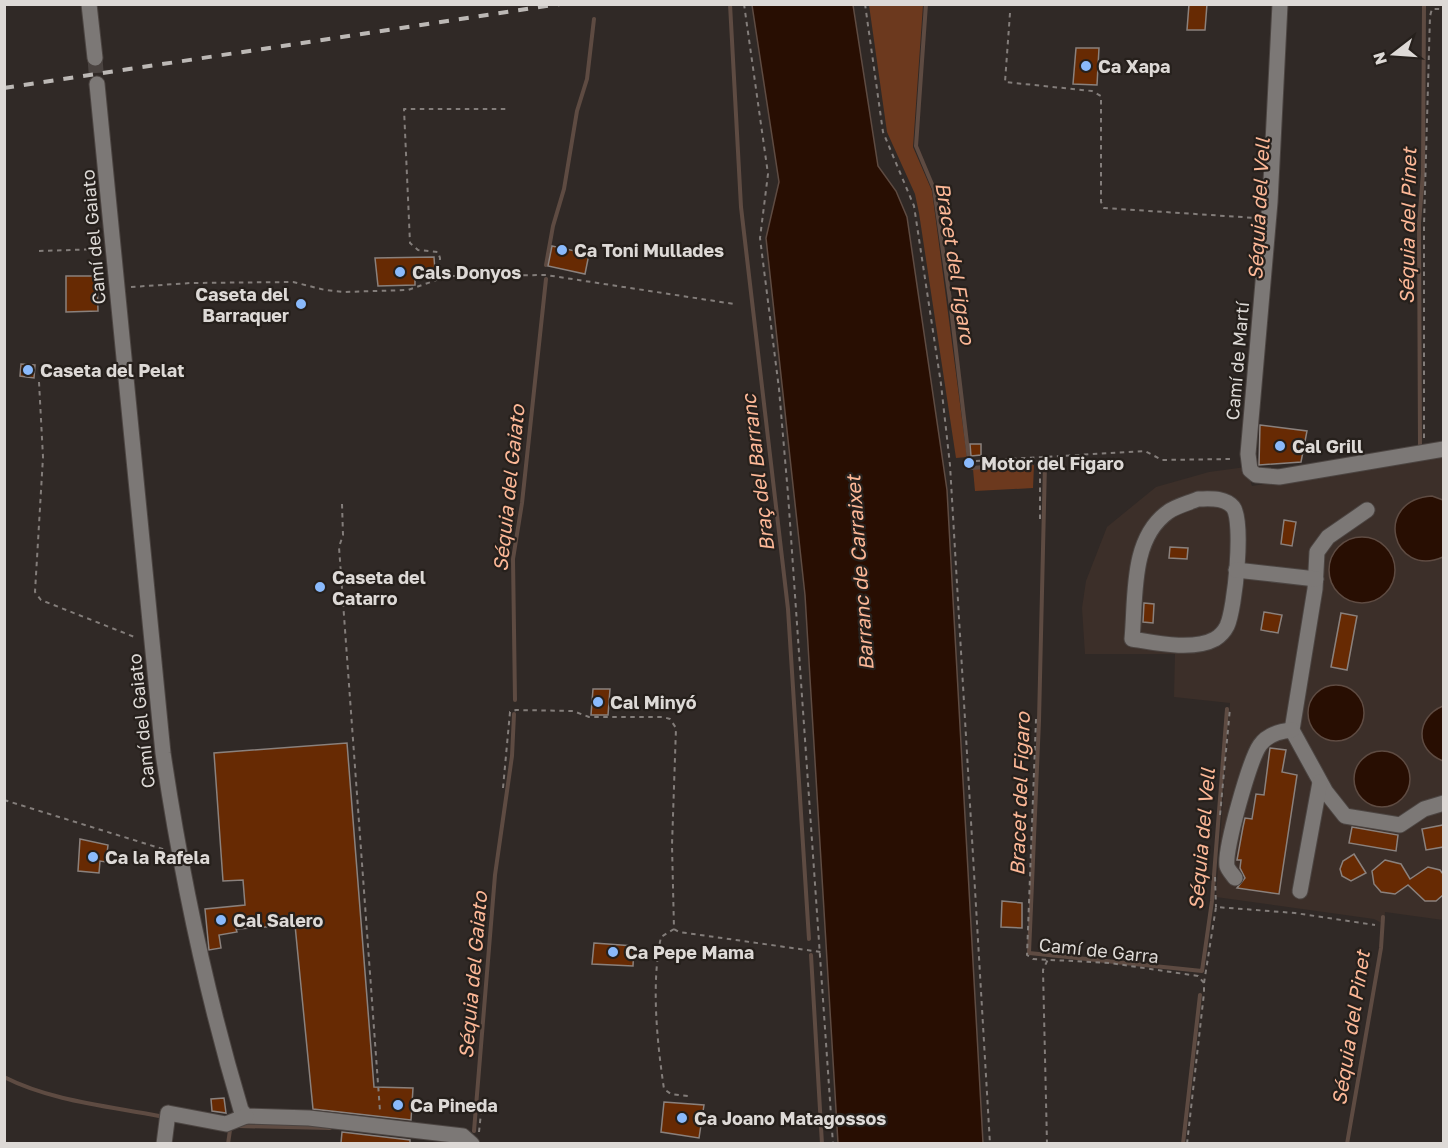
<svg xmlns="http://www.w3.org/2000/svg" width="1448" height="1148" viewBox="0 0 1448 1148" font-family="'Golos Text',sans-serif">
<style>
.built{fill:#3c2f29}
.green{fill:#6c391e}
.water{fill:#280e02;stroke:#5e4b42;stroke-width:1.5}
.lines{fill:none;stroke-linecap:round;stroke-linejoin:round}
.stream{stroke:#5e4b42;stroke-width:4}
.building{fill:#672a03;stroke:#8a817d;stroke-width:1.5}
.minor-tunnel{stroke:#4a4340;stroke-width:15;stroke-dasharray:15 8;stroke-linecap:butt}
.minor-casing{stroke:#4c4542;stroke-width:17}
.path{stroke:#837d7a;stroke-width:2;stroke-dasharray:4.5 4.5;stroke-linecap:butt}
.minor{stroke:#7c7876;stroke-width:15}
.rail{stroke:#bcb8b5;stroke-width:4;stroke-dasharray:10 10;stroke-linecap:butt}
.poi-dot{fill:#8abafc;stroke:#26201c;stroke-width:2}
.labels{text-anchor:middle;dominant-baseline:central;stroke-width:4.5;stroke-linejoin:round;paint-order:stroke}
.poi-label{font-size:18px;font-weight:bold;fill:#ddd9d6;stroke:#26201c;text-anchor:start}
.street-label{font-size:18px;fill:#ddd9d6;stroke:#26201c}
.water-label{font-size:20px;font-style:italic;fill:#fdb897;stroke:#26201c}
</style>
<rect width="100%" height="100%" fill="#302926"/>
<path class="built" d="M1443,456V920L1385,912L1384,924L1374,919L1216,897L1230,703L1174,697L1175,654H1085L1082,608L1086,581L1107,527L1156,487L1209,472L1246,467L1252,486Z"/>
<g class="green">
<path d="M869,5H923L913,147L932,191L967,457L956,458L919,213L915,194L887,132Z"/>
<path d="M1034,465L1033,488L975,491L973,469Z"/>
</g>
<g class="water">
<path d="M752,5H853L878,166L896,191L907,217L947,490L983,1143H838L805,595L766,238L779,182Z"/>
<path d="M1432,496L1443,500V557C1392,579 1372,500 1432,496Z"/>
<circle cx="1362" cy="570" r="33"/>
<circle cx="1336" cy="713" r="28"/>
<path d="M1443,706V761C1414,750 1416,717 1443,706Z"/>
<circle cx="1382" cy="779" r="28"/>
</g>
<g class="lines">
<g class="stream">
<path d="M730,4L741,207L788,609L809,939"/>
<path d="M926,4L916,146L934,189L950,300L969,460L971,468L1031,464"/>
<path d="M546,265L553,226L564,189L577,111L587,79L594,19"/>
<path d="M1420,448L1419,223L1423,174L1424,4"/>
<path d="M1045,463L1039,721L1029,953L1202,971L1212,901L1227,709"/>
<path d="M515,700L513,559L522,503L546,279"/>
<path d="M811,955L822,1144"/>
<path d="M4,1077C51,1101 108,1106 159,1116"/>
<path d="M238,1126L330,1128"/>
<path d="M226,1130H230L228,1144"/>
<path d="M474,1131L495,875L512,756L514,714"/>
<path d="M1183,1144L1200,995"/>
<path d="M1347,1144L1381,948L1383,917"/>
</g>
</g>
<g class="building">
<path d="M1189,4H1207L1205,30H1187Z"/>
<path d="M1076,48H1099L1097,85L1073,84Z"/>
<path d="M552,246L589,254L585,274L548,266Z"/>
<path d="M434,257L435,271L415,272V285L378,286L375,258Z"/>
<path d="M66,276H97L98,311L66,312Z"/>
<path d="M21,364L35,365L34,378L20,376Z"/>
<path d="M1260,425L1307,431L1301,462L1259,465Z"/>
<path d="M970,444H981V455L971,456Z"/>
<path d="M1284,520L1296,522L1292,546L1281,544Z"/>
<path d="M1170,547L1188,548L1187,559L1169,558Z"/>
<path d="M1144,603L1154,604L1153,623L1143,622Z"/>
<path d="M1264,612L1282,615L1278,633L1261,630Z"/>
<path d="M1341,613L1357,616L1347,670L1331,667Z"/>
<path d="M593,689H610L608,715H591Z"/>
<path d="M347,743L374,1087L413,1088L411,1120L313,1109L295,925L236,929L237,932L219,935L221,948L209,950L205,909L245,905L243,880L223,881L214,753Z"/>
<path d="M1270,748L1286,750L1282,772L1297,775L1279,894L1237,888L1245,878L1240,868L1241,860H1237L1243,827L1245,818L1252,819L1256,794L1264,795Z"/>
<path d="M1443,825V847L1426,850L1422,829Z"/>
<path d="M1352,827L1398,835L1396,851L1349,843Z"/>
<path d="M80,839L108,845L106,862L100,861L99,873L78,871Z"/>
<path d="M1354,854L1366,873L1351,881L1342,876L1340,869L1343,861Z"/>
<path d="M1385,860L1401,864L1410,879L1428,867L1440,870L1443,874V895L1436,901H1425L1408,885L1395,894L1381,892L1374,884L1372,871Z"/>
<path d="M1002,901L1022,903V928L1001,927Z"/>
<path d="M594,943L634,946L633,966L592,964Z"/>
<path d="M224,1098L226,1113L212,1111L211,1099Z"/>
<path d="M664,1102L704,1105L699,1138L661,1132Z"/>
<path d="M342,1132L410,1140V1143H341Z"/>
</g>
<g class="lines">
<path class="minor-tunnel" d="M95,58L97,84"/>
<defs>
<g id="minor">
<path d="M89,4L95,58"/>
<path d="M1280,4L1270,202L1248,454L1250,470L1256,475L1279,477L1444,449"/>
<path d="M97,84L163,753C181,874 206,993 241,1110L246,1116L309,1118L463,1136L472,1144"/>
<path d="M1198,499C1210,499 1224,497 1233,507C1244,521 1235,609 1227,626C1224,632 1220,636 1215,639C1193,651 1156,643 1132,639C1136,598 1130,539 1168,512C1176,506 1189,503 1198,499Z"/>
<path d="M1367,510L1328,537L1317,552L1315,589L1292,730L1326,792L1345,816L1400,825L1424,809L1444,803"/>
<path d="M1236,570L1316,579"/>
<path d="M1235,878C1233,875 1228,870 1227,866C1224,850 1250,759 1260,745C1268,734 1280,731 1292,730"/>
<path d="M1300,891L1320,782"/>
<path d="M164,1144L168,1113L226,1124L246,1116"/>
</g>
</defs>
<use href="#minor" class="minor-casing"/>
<g class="path">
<path d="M744,4L768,174L760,238L779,389L788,494L833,1144"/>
<path d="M865,4L883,132L914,206L941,384L950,465L990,1144"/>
<path d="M1010,13L1005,82L1092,91L1101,96V202L1104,208L1256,218"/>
<path d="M39,251L101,249"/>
<path d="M439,278L440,258L438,252L418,250L410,243L404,109H507"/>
<path d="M131,287L191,283L293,282L325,290L343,292L408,290L448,276L546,275L734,304"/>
<path d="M39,382L43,457L35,592L41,600L137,638"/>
<path d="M1424,438V225L1430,16L1432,9H1444"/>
<path d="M976,461L1145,451L1162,460L1234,459"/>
<path d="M342,504L343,535L339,547L380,1111"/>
<path d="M1040,519V468L1043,456"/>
<path d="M1036,719L1027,955L1033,959L1110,963L1198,976L1204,983V993L1187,1144"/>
<path d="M503,788L510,712L516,710L573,711L589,717H663L670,719L676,728L672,845L674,929L679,932L821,952"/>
<path d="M4,800L166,850"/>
<path d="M1220,815L1230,708"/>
<path d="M1215,877L1216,907"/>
<path d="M674,929L661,937C651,983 657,1042 664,1089L671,1094L688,1096"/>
<path d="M1204,983L1216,907L1295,913L1375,925"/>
<path d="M479,1132L481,1113"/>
<path d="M1047,1144L1043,970L1048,959"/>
</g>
<use href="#minor" class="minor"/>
<path class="rail" d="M4,88L560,4"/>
</g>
<g class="poi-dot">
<circle cx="1086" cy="66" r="6"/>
<circle cx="562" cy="250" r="6"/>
<circle cx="400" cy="272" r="6"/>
<circle cx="301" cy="304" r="6"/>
<circle cx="28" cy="370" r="6"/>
<circle cx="1280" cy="446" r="6"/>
<circle cx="969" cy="463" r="6"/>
<circle cx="320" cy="587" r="6"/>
<circle cx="598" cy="702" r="6"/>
<circle cx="93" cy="857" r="6"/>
<circle cx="221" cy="920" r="6"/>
<circle cx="613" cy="952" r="6"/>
<circle cx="398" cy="1105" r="6"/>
<circle cx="682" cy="1118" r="6"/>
</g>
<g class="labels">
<g class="poi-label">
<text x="1098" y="66">Ca Xapa</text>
<text x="574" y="250">Ca Toni Mullades</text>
<text x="412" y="272">Cals Donyos</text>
<text x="289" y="294" text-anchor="end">Caseta del<tspan x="289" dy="21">Barraquer</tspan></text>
<text x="40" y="370">Caseta del Pelat</text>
<text x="1292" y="446">Cal Grill</text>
<text x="981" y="463">Motor del Figaro</text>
<text x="332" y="577">Caseta del<tspan x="332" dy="21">Catarro</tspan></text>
<text x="610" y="702">Cal Minyó</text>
<text x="105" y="857">Ca la Rafela</text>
<text x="233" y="920">Cal Salero</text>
<text x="625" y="952">Ca Pepe Mama</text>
<text x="410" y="1105">Ca Pineda</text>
<text x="694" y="1118">Ca Joano Matagossos</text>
</g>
<g class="street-label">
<text transform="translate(93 237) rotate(-95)">Camí del Gaiato</text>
<text transform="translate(1237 361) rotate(-85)">Camí de Martí</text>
<text transform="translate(141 721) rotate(-96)">Camí del Gaiato</text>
<text transform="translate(1099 950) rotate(6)">Camí de Garra</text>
</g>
<g class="water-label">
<text transform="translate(1258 209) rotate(-87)">Séquia del Vell</text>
<text transform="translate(1407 226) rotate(-89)">Séquia del Pinet</text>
<text transform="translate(956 263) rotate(81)">Bracet del Figaro</text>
<text transform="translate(757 473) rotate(-97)">Braç del Barranc</text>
<text transform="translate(508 488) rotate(-84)">Séquia del Gaiato</text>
<text transform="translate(859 573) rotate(-94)">Barranc de Carraixet</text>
<text transform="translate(1019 794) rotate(-88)">Bracet del Figaro</text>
<text transform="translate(1201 839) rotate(-85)">Séquia del Vell</text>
<text transform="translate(472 975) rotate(-85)">Séquia del Gaiato</text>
<text transform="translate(1350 1028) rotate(-81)">Séquia del Pinet</text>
</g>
</g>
<rect width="1448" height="1148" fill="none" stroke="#ddd9d6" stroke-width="12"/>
<g transform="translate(1394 54) rotate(253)" stroke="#26201c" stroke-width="4.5" paint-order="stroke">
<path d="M0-4.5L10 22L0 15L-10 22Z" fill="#ddd9d6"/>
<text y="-9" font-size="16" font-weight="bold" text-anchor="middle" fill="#ddd9d6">N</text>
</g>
</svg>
